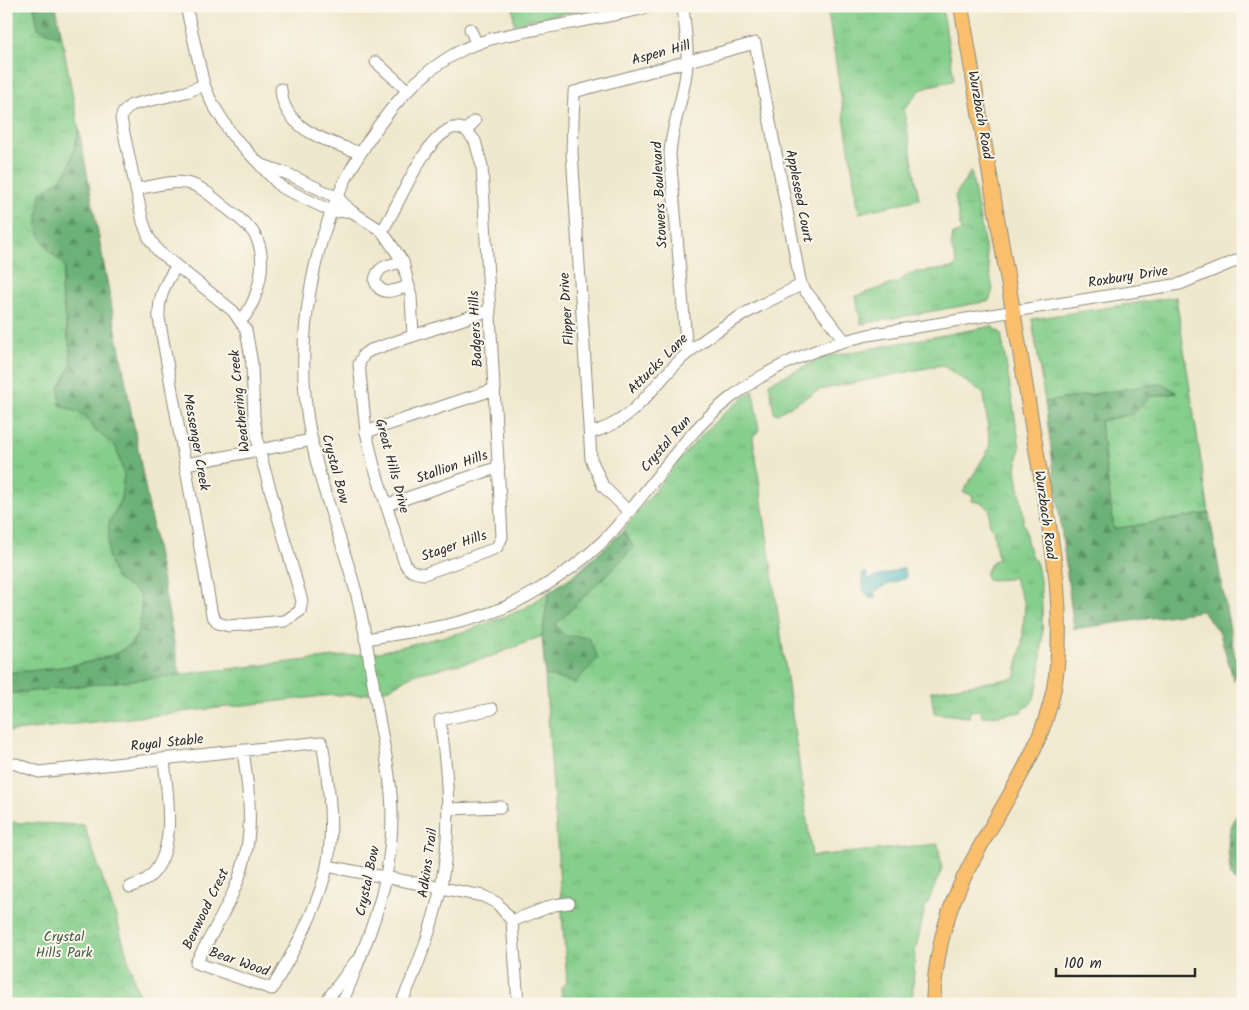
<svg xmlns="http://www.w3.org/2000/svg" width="1249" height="1010" viewBox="0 0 1249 1010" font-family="Kalam,sans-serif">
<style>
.grass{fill:url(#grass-tufts);stroke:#587c5b}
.forest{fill:url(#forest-firs);stroke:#4c6e51}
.park{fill:url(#park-crowns);stroke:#587c5b}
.water{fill:#3badb5;stroke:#336c70}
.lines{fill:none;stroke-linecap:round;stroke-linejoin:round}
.minor-casing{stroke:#8e8a7c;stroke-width:13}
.major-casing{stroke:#8e8a7c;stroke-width:16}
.minor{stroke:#fff;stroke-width:11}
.major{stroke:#f9bf6d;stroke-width:14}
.labels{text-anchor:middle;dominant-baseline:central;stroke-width:4;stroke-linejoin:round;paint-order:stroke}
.street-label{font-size:14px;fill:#2b2b2b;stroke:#fbf7ec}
.park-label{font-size:14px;fill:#465c48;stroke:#fbf7ec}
</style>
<defs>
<pattern id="grass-tufts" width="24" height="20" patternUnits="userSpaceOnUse" patternTransform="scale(1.25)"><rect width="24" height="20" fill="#85ce8b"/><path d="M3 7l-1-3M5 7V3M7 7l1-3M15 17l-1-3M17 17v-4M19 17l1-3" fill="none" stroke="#73b178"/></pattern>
<pattern id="forest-firs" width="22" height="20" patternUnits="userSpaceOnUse" patternTransform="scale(1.25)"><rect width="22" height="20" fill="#6cb177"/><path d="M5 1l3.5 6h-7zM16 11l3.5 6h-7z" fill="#599062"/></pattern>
<pattern id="park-crowns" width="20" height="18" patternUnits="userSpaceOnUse" patternTransform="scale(1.25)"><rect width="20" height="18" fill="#85ce8b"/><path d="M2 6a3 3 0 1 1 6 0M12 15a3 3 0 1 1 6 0" fill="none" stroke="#73b178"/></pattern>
</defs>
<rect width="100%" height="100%" fill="#fbf7ec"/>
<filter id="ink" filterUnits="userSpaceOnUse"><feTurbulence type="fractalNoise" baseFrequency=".02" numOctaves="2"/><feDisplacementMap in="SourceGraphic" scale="10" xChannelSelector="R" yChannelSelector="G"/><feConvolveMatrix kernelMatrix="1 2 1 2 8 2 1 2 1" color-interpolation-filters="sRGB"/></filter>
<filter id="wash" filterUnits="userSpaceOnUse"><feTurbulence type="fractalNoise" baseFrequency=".0096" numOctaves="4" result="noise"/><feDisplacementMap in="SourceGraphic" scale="20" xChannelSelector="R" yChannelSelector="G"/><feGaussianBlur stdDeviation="1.12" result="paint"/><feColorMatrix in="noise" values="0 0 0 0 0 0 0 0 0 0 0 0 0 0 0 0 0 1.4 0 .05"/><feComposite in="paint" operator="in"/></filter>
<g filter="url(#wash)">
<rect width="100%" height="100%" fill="#f0e8ce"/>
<g class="grass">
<path d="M6,6H34L38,28L62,38L79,130L69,168L61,181L41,192L48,250L65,266L61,290L72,364L59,388L86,416L94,429L116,447L124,475L121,498L109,524L115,578L140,594C142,608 143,627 134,639C118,665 36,670 6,673Z"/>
<path d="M513,6H597L514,24Z"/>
<path d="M827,6H942L954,79L953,81L929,86L919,91L904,110L919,199L859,213Z"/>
<path d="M971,171L993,290L989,301L861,324L856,296L898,282L910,273L953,268L957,264L951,246L953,234L961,231L955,196Z"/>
<path d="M1176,297L1209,513L1114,529L1100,421L1133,414L1149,397L1176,393L1162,383L1045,402L1032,319Z"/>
<path d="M992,326L1001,333L1020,447L1016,469L1024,518L1022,522L1025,526C1026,534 1027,544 1030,552C1031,556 1034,559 1036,562C1045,587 1045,676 1033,700C1031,705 1027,707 1022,709V712L982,717L980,710L970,711L969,717L934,713L931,691L1015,678L1022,645L1025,605L1013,576L1010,579L987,580L985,574L992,562L998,559L993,530L989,523L990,511L982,503L972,501L973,495L963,492L990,447L984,394L942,365L819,390L777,414L774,412L769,383L825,357Z"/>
<path d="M753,391L759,430L753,437L812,856L938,844L942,869L925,909L915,952L912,1004H562L561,988L567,982L545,675L575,683L588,637H565L555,625L634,548L623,531C663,481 699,428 753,391Z"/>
<path d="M549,592L542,636L487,658L415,674L388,689L360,695H333L6,732V694L379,652L467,631L524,609Z"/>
</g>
<g class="forest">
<path d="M34,6H56L62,38L38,28Z"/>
<path d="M79,130L180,675L6,694V673C36,670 118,665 134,640C142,627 142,608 140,594L115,578L108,556L109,524L121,498L124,475L116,447L94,429L86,416L60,405L59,388L72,364L61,290L65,266C35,237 35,233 41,192C74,173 70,165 79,130Z"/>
<path d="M1162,383L1177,393L1150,397L1133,414L1100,421L1114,529L1209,513L1237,669L1234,681L1220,634L1202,611L1074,629L1045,402Z"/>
<path d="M623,531L634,548L555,625L565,636L588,637L598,658L575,683L545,675L542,636L549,592L579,571Z"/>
<path d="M1243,807V887L1231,877C1228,851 1223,829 1243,807Z"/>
</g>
<path class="park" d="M6,822L84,825L116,917L141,1004H6Z"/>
<path class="water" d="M904,568L907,578L884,586L874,592L876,597L871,599L863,590L862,574L866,572L869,579Z"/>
</g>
<g filter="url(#ink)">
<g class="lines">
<defs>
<g id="minor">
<path d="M186,6L204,85L212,103L232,135L281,187L333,212L351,211"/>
<path d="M683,6C685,30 690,56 685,80C681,106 671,129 670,155L687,353"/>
<path d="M470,29L477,44"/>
<path d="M376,62L407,90"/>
<path d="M281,89C283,130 328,141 360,153"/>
<path d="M466,130L475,141L482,166L502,537L497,547L491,550L424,574C414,573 408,571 404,561L374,466L366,432L359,364L364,354L371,350L490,310"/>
<path d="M466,130L475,121"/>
<path d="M262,165L288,174L338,198L351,211L382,231L403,262L411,296L413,336"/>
<path d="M136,189C151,187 170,180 185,183C199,184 211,196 221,204C231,212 245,221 253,232C270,256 259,300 241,321"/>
<path d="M382,231C400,204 420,146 448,130C454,126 460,128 466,130"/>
<path d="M403,262C390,265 377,265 375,281C381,298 396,290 409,286"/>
<path d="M176,267C165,283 158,298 159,318L212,615L218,623L229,626L285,621L300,611L302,601L259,450L254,417L252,364L246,330L233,311L158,251L149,238L143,222L121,119L123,113L131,105L186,92L204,85"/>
<path d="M366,432L495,389"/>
<path d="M590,433C640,420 652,382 689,352C723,323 762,304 801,285"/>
<path d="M186,464L312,440"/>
<path d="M386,505L499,467"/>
<path d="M628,511L603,486L591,459L572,152L574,92L755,43L801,285L844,340"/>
<path d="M365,639C421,630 481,624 531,594C557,579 586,559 607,537C649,493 680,437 729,399C770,366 817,347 868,335L1180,284L1243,258"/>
<path d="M16,764L39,772L322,742C329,782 336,835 325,875C314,916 293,952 272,989L196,963C216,925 243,885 248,841C252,810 247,780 243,750"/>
<path d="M449,809L501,807"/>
<path d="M327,866L483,896L497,903L512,921L518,1004"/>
<path d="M130,887C135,885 142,882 147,879C179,854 167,794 164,759"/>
<path d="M512,921L554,905L569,903"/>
<path d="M324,1004L355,962"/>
<path d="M341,1004C350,987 355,970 362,953C380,908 392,865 392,816C392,781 384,747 378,713C371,673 366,631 356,592C341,536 318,483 309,426C294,340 312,234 357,159C383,115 415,74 462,50C486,38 512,34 538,29C576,22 615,16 653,6"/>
<path d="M401,1004C448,901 457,831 440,720L492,709"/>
</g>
<path id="major" d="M933,1004C935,964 942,925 959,888C989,820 1040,762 1054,688C1069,605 1046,512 1033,431C1010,289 986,147 961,6"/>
</defs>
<use href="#minor" class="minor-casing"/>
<use href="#major" class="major-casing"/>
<use href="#minor" class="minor"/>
<use href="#major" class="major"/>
</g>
</g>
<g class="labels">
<g class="street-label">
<text transform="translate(661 53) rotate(-15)">Aspen Hill</text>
<text transform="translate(980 115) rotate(80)">Wurzbach Road</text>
<text transform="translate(660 195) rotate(-93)">Stowers Boulevard</text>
<text transform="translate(799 196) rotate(79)">Appleseed Court</text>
<text transform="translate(1128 277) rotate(-9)">Roxbury Drive</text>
<text transform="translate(567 309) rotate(-94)">Flipper Drive</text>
<text transform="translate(476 329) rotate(-93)">Badgers Hills</text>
<text transform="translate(658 364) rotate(-45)">Attucks Lane</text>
<text transform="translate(240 401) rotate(-96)">Weathering Creek</text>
<text transform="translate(196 442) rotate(80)">Messenger Creek</text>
<text transform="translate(666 444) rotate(-49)">Crystal Run</text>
<text transform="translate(392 466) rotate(75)">Great Hills Drive</text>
<text transform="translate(452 467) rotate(-19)">Stallion Hills</text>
<text transform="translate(335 469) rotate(75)">Crystal Bow</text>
<text transform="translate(1045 515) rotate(82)">Wurzbach Road</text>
<text transform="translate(454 546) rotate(-19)">Stager Hills</text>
<text transform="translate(167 743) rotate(-6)">Royal Stable</text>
<text transform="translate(428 863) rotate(-82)">Adkins Trail</text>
<text transform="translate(368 881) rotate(-78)">Crystal Bow</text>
<text transform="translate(206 909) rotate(-64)">Benwood Crest</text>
<text transform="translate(239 962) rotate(19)">Bear Wood</text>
</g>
<g class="park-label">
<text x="64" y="937">Crystal<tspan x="64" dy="16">Hills Park</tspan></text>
</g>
</g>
<rect width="1249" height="1010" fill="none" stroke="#fbf7ec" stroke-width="25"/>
<path d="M1056 968v8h139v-8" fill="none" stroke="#2b2b2b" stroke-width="2.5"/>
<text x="1064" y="968" font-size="15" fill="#2b2b2b" stroke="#fbf7ec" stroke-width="4" paint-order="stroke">100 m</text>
</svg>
